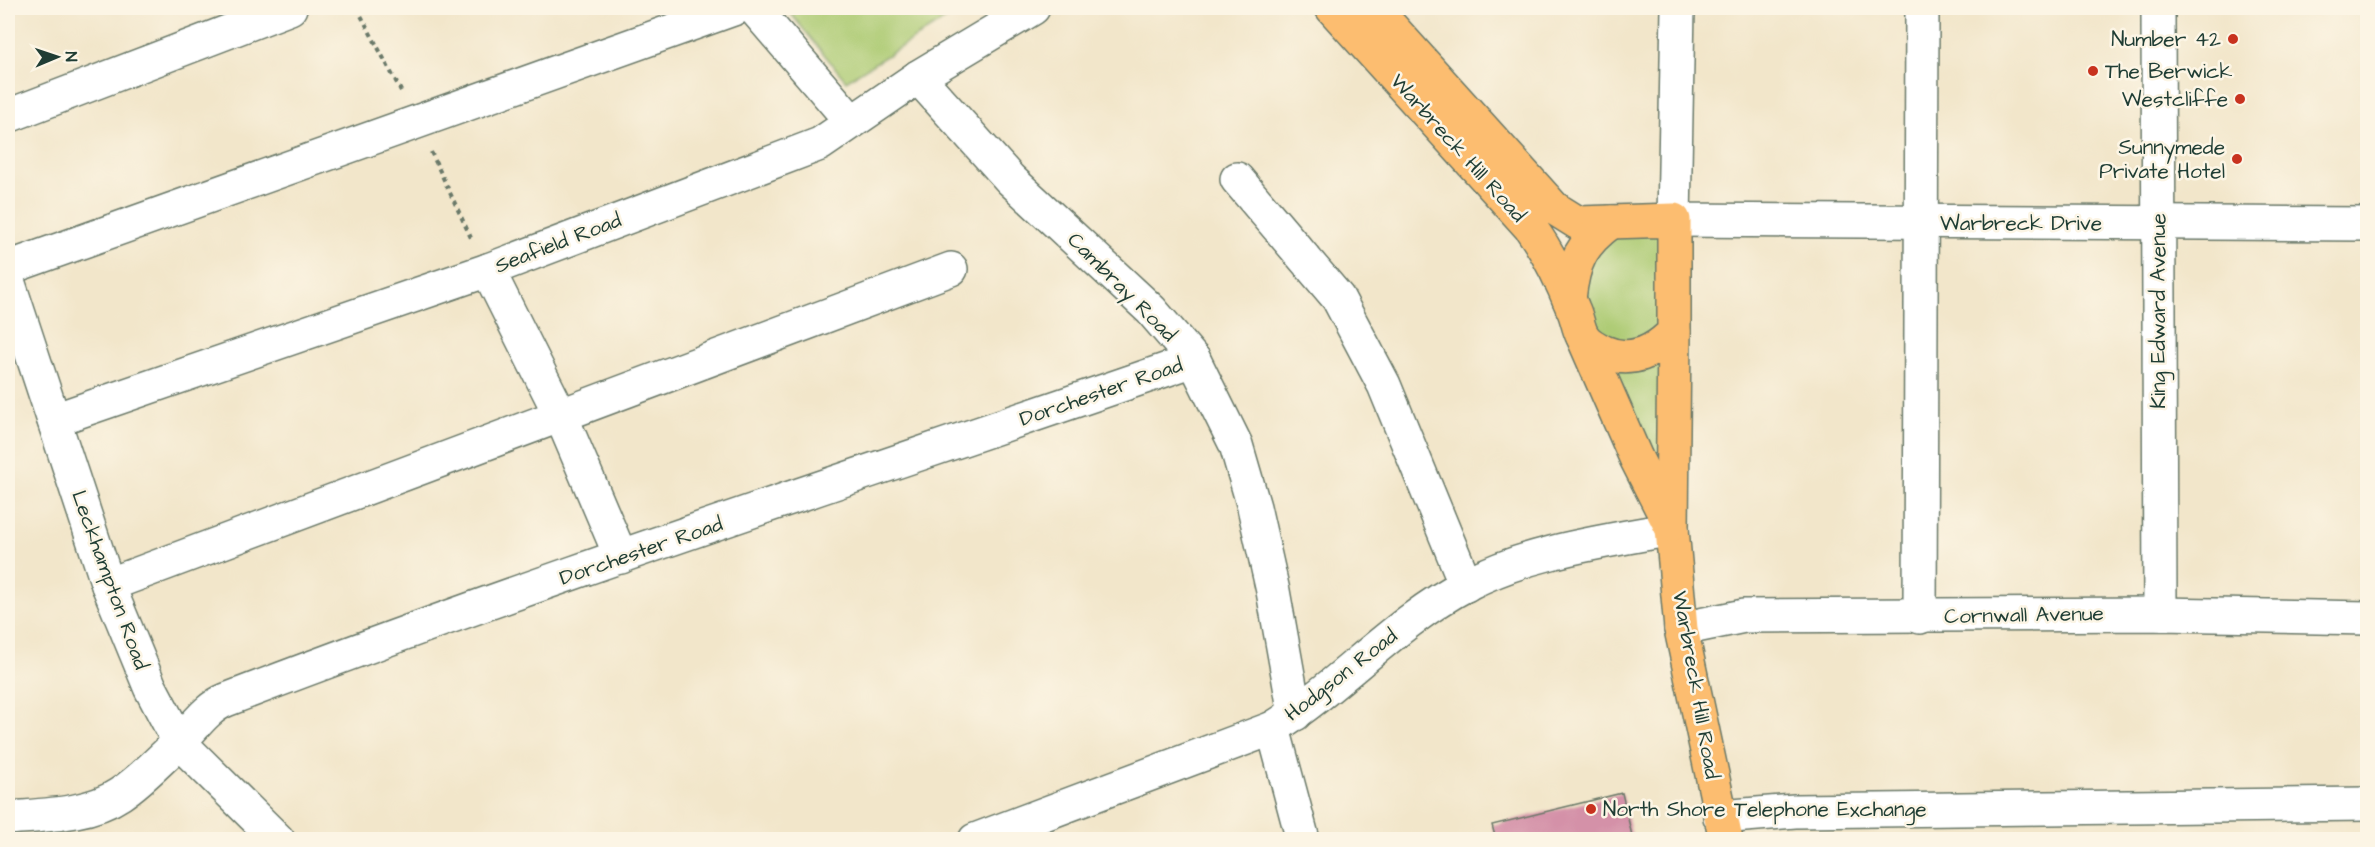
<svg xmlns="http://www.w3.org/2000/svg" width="2375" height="847" viewBox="0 0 2375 847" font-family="'Architects Daughter',sans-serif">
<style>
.green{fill:#acca72;stroke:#668453;stroke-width:1.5}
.building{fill:#d491a8}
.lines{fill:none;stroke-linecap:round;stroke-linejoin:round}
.minor-casing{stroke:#697868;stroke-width:36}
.major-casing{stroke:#697868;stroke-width:36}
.path{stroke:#697868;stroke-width:4;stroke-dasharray:4.5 4.5;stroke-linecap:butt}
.minor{stroke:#fff;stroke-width:33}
.major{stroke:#fcbd6f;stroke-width:33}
.poi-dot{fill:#c8321e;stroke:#fcf5e5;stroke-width:2}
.labels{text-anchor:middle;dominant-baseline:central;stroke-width:5;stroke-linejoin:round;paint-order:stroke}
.poi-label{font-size:21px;fill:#1f3d34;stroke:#fcf5e5;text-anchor:end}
.street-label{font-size:21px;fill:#1f3d34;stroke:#fcf5e5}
</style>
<rect width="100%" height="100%" fill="#fcf5e5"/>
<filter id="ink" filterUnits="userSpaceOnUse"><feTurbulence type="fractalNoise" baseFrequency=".0167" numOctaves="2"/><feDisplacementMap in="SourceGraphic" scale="12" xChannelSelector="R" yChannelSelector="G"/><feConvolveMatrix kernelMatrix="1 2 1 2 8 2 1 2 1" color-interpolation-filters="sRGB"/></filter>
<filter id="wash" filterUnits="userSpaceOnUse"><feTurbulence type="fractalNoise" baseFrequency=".008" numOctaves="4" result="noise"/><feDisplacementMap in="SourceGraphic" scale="24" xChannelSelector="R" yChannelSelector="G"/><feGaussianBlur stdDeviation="1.35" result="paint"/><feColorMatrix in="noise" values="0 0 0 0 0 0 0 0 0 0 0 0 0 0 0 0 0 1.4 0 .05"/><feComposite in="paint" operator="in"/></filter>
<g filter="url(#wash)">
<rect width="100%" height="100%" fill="#f2e6ca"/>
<g class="green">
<path d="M786,8H964L846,81Z"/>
<path d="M1674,220L1673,453L1636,458L1570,287L1591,237Z"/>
</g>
<g id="blocks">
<path class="building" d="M1622,793L1633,840H1496L1492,825Z"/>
</g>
</g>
<g filter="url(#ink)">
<use href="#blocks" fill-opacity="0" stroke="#697868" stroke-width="1.5"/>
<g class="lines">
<defs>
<g id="minor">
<path d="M754,8L851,121"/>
<path d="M1678,8L1674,220L2368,224"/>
<path d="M2158,8L2160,614"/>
<path d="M918,77L1010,179L1151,310L1194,360L1236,445L1254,507L1273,591L1295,714"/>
<path d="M8,116L290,8"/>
<path d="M1237,179L1338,298L1384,385L1466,585"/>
<path d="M8,268L736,8"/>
<path d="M488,270L561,416L621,557"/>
<path d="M8,281L108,585L150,687L179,742L278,840"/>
<path d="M54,420L488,270L820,144L918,77L1033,8"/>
<path d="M108,585L951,269"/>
<path d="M1920,617L1922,8"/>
<path d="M1681,629L1744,616L2160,614L2368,618"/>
<path d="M1273,728L1303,840"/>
<path d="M1720,817L1795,811L2368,804"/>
<path d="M8,818C44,815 89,815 120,794C141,780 160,760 178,743C194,728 206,708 226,700C545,577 871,472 1194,360"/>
<path d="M975,840L1273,728C1341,685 1395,622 1467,584C1530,551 1603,542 1672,529"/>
</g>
<g id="major">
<path d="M1332,8L1530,227C1549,253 1561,279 1573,309C1577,317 1578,327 1582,335C1586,343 1596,348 1604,352C1631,364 1655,352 1674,332V220L1578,223L1554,208L1374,8"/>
<path d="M1569,299C1573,262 1581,244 1611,222"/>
<path d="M1674,332L1672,529L1681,629L1726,840"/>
<path d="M1583,337L1636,458L1670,525"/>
</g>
</defs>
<use href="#minor" class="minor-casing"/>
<use href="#major" class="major-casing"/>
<g class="path">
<path d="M357,8L401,91"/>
<path d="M842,8H880"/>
<path d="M431,152L472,240"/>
</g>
<use href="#minor" class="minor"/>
<use href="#major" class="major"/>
</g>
</g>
<g class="poi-dot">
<circle cx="2233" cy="39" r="6"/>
<circle cx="2093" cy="71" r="6"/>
<circle cx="2240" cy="99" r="6"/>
<circle cx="2237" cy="159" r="6"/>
<circle cx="1591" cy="809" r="6"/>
</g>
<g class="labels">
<g class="poi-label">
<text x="2221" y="39">Number 42</text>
<text x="2105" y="71" text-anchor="start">The Berwick</text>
<text x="2228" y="99">Westcliffe</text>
<text x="2225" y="147">Sunnymede<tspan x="2225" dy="24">Private Hotel</tspan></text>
<text x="1603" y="809" text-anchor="start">North Shore Telephone Exchange</text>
</g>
<g class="street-label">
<text transform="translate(1458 148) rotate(48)">Warbreck Hill Road</text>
<text x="2021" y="223">Warbreck Drive</text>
<text transform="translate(558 243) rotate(-21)">Seafield Road</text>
<text transform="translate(1122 287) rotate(45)">Cambray Road</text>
<text transform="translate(2158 311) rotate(-90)">King Edward Avenue</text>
<text transform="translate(1101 392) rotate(-19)">Dorchester Road</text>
<text transform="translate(641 551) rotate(-19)">Dorchester Road</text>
<text transform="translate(110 580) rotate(70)">Leckhampton Road</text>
<text transform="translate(2024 615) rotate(-1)">Cornwall Avenue</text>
<text transform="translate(1341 675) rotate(-38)">Hodgson Road</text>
<text transform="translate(1696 685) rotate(80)">Warbreck Hill Road</text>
</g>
</g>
<rect width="2375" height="847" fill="none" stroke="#fcf5e5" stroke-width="30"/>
<g transform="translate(57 57) rotate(88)" stroke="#fcf5e5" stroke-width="4.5" paint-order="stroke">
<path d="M0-4.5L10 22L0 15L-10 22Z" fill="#1f3d34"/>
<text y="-9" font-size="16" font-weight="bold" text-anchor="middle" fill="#1f3d34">N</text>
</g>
</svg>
